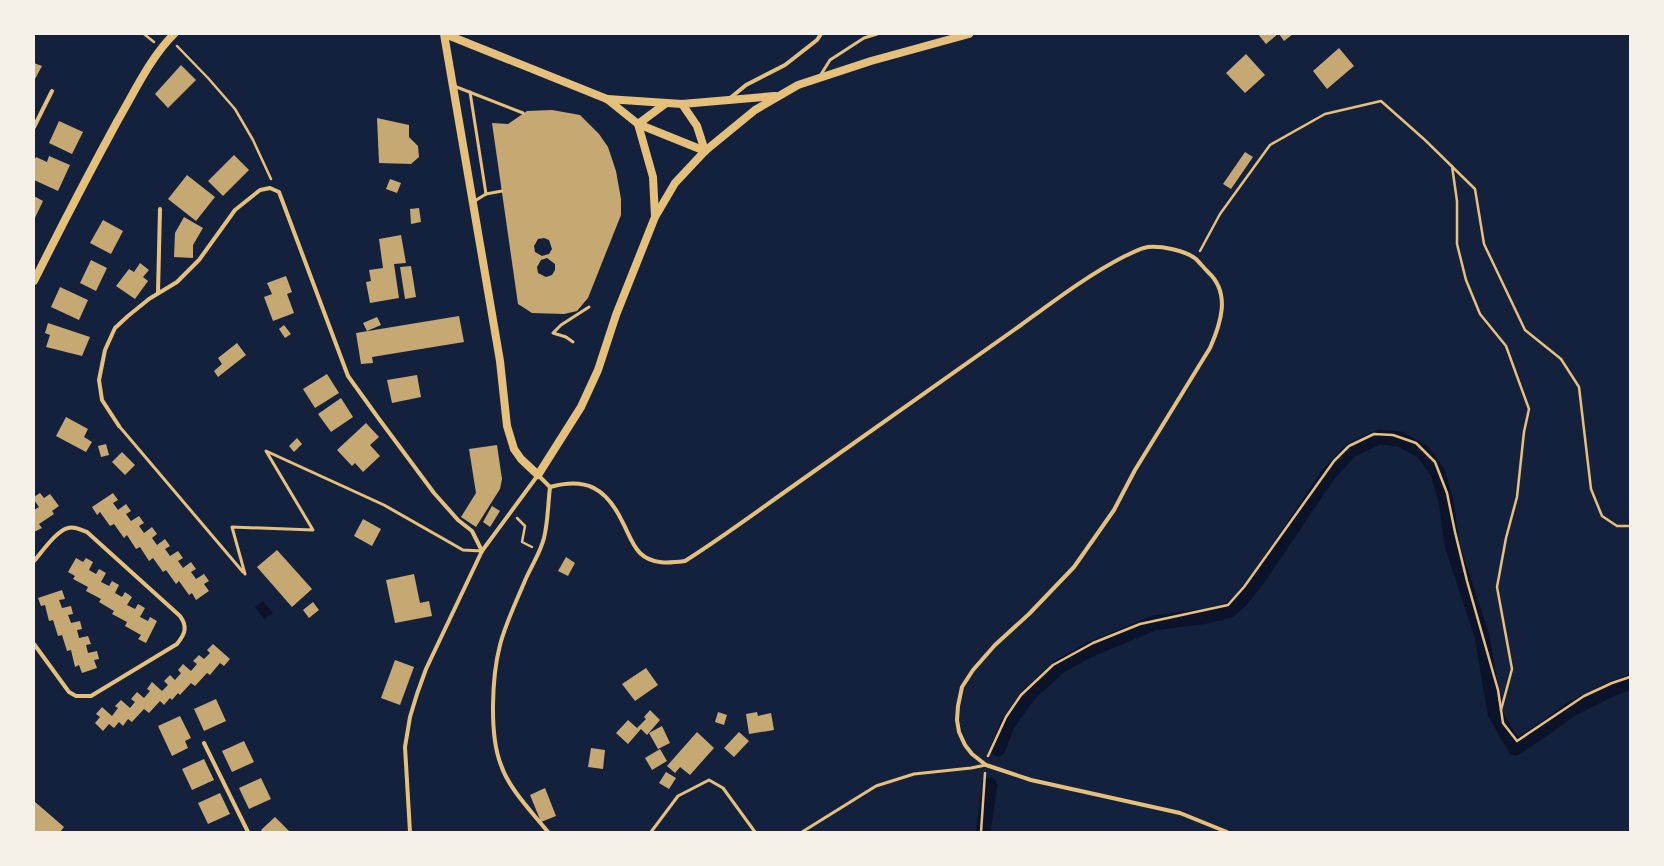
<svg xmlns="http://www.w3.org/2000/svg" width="1664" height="866" viewBox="0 0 1664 866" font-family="Quicksand,sans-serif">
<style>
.water{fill:#0b132b}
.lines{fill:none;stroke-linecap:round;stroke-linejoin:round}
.canal{stroke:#0b132b;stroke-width:15}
.building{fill:#c6a872;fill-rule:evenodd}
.path{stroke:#e5c07b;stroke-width:2.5}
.service{stroke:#e5c07b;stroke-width:3}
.minor{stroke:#e5c07b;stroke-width:4}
.secondary{stroke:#e5c07b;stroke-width:8}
</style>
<rect width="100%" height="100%" fill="#14213d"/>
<path class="water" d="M263,601L273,613L264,619L255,607Z"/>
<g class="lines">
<g class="canal">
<path d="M998,749L1007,725L1029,694L1060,666L1089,650L1154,623L1207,616L1230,610L1241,600L1257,580L1328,475L1351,450L1379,437L1400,439L1423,452L1438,473L1446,501L1452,545L1482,636L1495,713L1515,748L1547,727L1571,709L1611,689L1630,682"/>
<path d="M983,832L990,785"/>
</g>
</g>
<g class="building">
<path d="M1258,34H1278L1266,44Z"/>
<path d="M1279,34H1293L1284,41Z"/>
<path d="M1339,48L1354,66L1327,89L1313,71Z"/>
<path d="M1246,54L1265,75L1245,93L1226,73Z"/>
<path d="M34,63L42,66L34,81Z"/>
<path d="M181,65L196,80L168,108L155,94Z"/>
<path d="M552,110L580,115L599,134L608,147L616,171L621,199V215L588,298L577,311L564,314L532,313L518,304L492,123L508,124L527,111ZM544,238L549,240L552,249L549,254L542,256L535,252L534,246L538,239ZM547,258L555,264V270L552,275L546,277L538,273L537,267L541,260Z"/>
<path d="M377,118L409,125V137L418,146L419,157L411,164L379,163Z"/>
<path d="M59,121L83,132L72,154L49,143Z"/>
<path d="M1245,152L1253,157L1231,189L1223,184Z"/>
<path d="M234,155L249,170L223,196L208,181Z"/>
<path d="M49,156L70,165L58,191L34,180V161L36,157L47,162Z"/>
<path d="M187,175L215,197L196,221L168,199Z"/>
<path d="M390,179L401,183L397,193L386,189Z"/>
<path d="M34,196L43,201L34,220Z"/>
<path d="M419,208L421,222L411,224L410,209Z"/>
<path d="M184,217L203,228L193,245V258L174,257L175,233Z"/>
<path d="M103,220L123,231L111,254L90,243Z"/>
<path d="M401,235L406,263L394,264L399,298L370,303L366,282L371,281L369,270L383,268L379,239Z"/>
<path d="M91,260L107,268L96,291L80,283Z"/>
<path d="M140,263L149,270L143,277L148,281L135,299L116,286L129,269L134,272Z"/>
<path d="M411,266L416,297L405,299L400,267Z"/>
<path d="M286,276L292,292L287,294L294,313L273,321L264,297L272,294L267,283Z"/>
<path d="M60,287L88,300L79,320L51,307Z"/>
<path d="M459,316L464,342L372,357L373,363L361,364L356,333Z"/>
<path d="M377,317L381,325L367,331L363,323Z"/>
<path d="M48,323L90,337L82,356L46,347L50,335L45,333Z"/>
<path d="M284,325L291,334L285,338L279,329Z"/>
<path d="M237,343L246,355L218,377L214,371L222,364L218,358Z"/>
<path d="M327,374L339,393L315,408L303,389Z"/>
<path d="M417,375L421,397L392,403L387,380Z"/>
<path d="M341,398L353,417L331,432L318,414Z"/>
<path d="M66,417L88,429L84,437L92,442L86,452L56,436Z"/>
<path d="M366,423L379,437L370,445L380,456L363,472L355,463L352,466L337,450Z"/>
<path d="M297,438L302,444L294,452L289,446Z"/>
<path d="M106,444L109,455L101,457L98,446Z"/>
<path d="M497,445L502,479L500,489L476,527L461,517L476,493L469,449Z"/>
<path d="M122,452L135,465L125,475L112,462Z"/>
<path d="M40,493L44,498L50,494L59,506L52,511L54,514L39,524L42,528L34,532V510L39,507L34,500V497Z"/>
<path d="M113,493L118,500L113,503L118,510L126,504L131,511L126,514L131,521L139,516L144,523L139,526L144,533L152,527L157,534L152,538L157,545L165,539L170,546L165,549L170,556L178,551L183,558L178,561L183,568L191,562L196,569L191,572L196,579L204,574L209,581L204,584L209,591L196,600L192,593L189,595L179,581L176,584L166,570L163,572L153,558L149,561L140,547L136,549L127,535L124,538L114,524L110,526L100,512L97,515L92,507Z"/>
<path d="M492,506L500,511L490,527L483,522Z"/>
<path d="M363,519L381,529L372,546L354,536Z"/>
<path d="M277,550L312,589L292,607L257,567Z"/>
<path d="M566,557L575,563L568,576L558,571Z"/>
<path d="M76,558L83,562L86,558L93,562L89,570L96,574L99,569L106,573L101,582L109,586L112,581L119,585L115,593L122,597L125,592L132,597L127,605L135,609L138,604L145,608L140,617L148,621L150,617L157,621L146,643L138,639L141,635L125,626L127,622L112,614L114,611L99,602L101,599L86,591L88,587L73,579L75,576L68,572Z"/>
<path d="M414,574L420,603L429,601L432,616L395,623L386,580Z"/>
<path d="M62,590L65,599L59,600L62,608L71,606L73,614L68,615L71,623L80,621L82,629L77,630L79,638L88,636L91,644L86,645L88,653L97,651L99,659L94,660L97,668L82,673L79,665L75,667L71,650L67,651L62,635L58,636L53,620L49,621L45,605L41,606L38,598Z"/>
<path d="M313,602L319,610L309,618L303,610Z"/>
<path d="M213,644L230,659L224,666L220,663L210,675L207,673L195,686L191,683L180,695L178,693L172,700L170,698L164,705L160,701L149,713L144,709L132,722L128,719L123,726L119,722L114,728L109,724L103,731L95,723L100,717L96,714L102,707L112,716L118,708L115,706L121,700L130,708L135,702L131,699L137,692L144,698L150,691L147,689L152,682L162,691L168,685L164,681L170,675L175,680L181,673L178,670L183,664L191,671L197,664L193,661L199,655L204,659L210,653L207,650Z"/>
<path d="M395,660L414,667L400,705L381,698Z"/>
<path d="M646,668L658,685L635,701L622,684Z"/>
<path d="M216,699L226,721L204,731L194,709Z"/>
<path d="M650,710L660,720L647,735L641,729L628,744L616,733L628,720L637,728L646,719L644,717Z"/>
<path d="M718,712L727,715L724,725L715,722Z"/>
<path d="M757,712L758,716L771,713L774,730L749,734L746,714Z"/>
<path d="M180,716L191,738L185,741L188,748L172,756L158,726Z"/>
<path d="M662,726L670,743L658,749L649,733Z"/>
<path d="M697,732L714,748L690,775L680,767L675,773L667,766Z"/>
<path d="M739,732L749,741L734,757L724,748Z"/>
<path d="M244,741L254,762L232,772L222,751Z"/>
<path d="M591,748L605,750L603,769L588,767Z"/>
<path d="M660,749L667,761L652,770L645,758Z"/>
<path d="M204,759L214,780L192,790L182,769Z"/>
<path d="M666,772L676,778L669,789L659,783Z"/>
<path d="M261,778L271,799L249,809L239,788Z"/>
<path d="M545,788L556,816L541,822L530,795Z"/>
<path d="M220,793L230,814L208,824L198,803Z"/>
<path d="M34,801L64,827L60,832H36L34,830Z"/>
<path d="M275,817L290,832H263L261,830Z"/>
</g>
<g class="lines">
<g class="path">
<path d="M144,34L154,42"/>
<path d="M177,46L208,78L235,109L253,140L271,179"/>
<path d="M1452,166L1457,201V244L1466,280L1480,314L1506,346L1529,409L1524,432L1517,497L1506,538L1497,587L1512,669L1501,710"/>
<path d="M1200,251L1220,214L1270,145L1325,114L1381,101L1425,140L1475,189L1484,244L1525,330L1561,359L1579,387L1591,489L1602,516L1617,526H1630"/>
<path d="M517,518L525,526L522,542L532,547"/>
<path d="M988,756L1006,717L1021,695L1053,665L1093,643L1140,624L1228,605L1244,587L1334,461L1349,446L1374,434L1393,435L1416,443L1435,462L1447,493L1455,532L1467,581L1498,690L1503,723L1517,741L1584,696L1612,683L1630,677"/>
<path d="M981,832L985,773"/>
</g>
<g class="service">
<path d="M820,76L830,60L864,38L877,34"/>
<path d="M454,86L523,113"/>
<path d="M470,92L486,194"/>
<path d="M473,202L486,194L502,191"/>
<path d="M573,342L566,337L553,333L561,325L589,307"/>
<path d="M119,426L243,572"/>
<path d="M245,574L232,527L313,530L266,451L384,505L463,550L482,551"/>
<path d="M651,832L678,796L709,780L723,788L755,832"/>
<path d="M802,832L876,786L914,774L971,768L986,765"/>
</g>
<g class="minor">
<path d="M729,99L746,85L785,65L817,40L821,34"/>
<path d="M34,127L52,91"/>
<path d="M158,293L160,209"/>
<path d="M119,426L102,400L99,380L105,350L115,328L128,316L149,299L177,282L199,260L235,210L260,190L270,188L279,192L348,376L379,419L434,493L458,520L472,531L482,551"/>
<path d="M550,487C586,477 606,488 622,521C628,532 632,545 640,553C652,565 670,563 685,561C723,537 759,510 796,484C871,431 946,378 1021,325C1054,301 1088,275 1125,256C1132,253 1140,248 1148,247C1161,246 1185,250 1196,259C1200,263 1204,268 1208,272C1231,293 1221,323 1210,348L1135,470L1114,510L1074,567L1029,614L995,645L973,670L962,687L958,706L957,720L959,732L965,745L972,754L986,765L1031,780L1180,813L1227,832"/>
<path d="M34,561C42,552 56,531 68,528C75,526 81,530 87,532L180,616C188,627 185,634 177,644L91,696H76L69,692L34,644"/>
<path d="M204,743L248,832"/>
<path d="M410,832L405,747L410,717L417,694L426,669L482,551L538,475L550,487C548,504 548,522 544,538C540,554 530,568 524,583C516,602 505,625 500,645C492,676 489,735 501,765C509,789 532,812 548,832"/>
</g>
<g class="secondary">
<path d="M444,34L500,361L507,426L514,449L521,459L538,475L581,407L598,370L616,315L655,217L675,183L705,151L755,110L798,85L871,61L969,34"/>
<path d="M445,34L607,99L638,124L705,151"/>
<path d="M607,99L682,104L775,96"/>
<path d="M682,104L697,126L705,151"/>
<path d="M638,124L653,177L655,216"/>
<path d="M638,124L665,104"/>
<path d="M34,281C61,227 89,173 118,120C135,91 150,58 174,34"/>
</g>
</g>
<rect width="1664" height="866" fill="none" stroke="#f6f1e7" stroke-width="70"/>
</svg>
